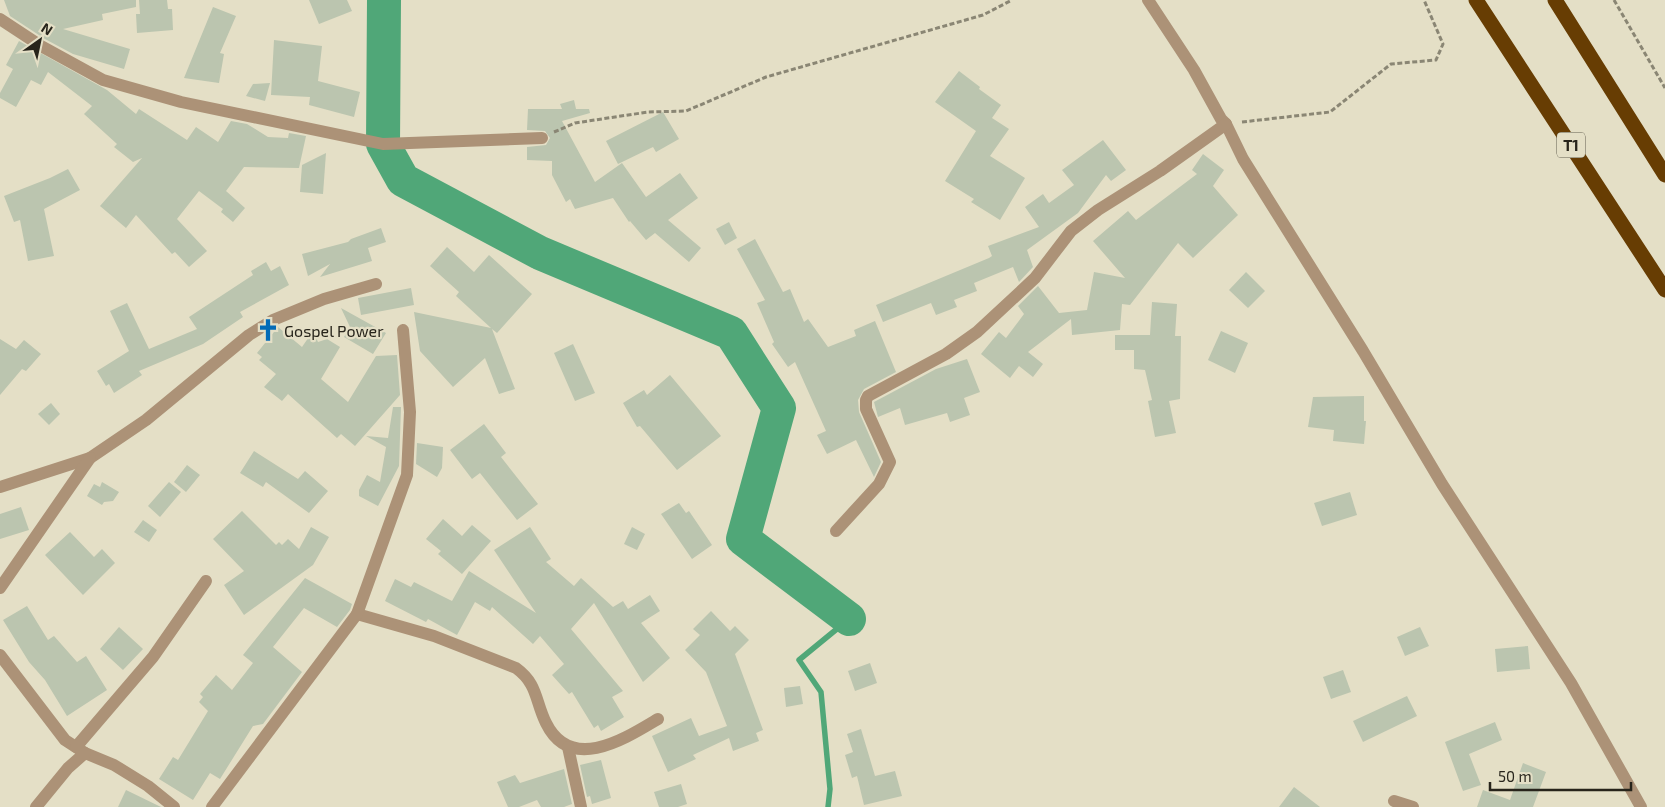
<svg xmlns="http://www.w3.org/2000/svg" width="1665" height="807" viewBox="0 0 1665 807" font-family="'Exo 2',sans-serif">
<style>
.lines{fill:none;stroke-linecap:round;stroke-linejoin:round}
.stream{stroke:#50a778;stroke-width:5.5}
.river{stroke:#50a778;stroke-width:34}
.building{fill:#bbc5af}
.path{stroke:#8a8674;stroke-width:3;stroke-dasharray:5 2.5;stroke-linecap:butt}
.street{stroke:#ac9277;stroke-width:12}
.highway{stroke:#673d03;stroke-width:15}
.labels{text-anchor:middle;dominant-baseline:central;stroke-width:4.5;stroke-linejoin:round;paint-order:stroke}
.shield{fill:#e4dfc6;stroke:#605c4e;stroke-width:1}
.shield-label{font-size:15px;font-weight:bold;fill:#27241b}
.poi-label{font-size:16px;fill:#27241b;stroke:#e4dfc6;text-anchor:start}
</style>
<rect width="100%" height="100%" fill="#e4dfc6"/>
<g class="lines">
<path class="stream" d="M828,807L830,789L821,692L799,660L849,619"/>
<path class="river" d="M384,0L383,144L403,180L540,253L731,333L779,408L743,539L849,619"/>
</g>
<g class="building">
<path d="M4,0H136V7L102,14L103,20L63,29L130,49L124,69L73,54L45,39L10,16Z"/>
<path d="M139,0H167L168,9H172L173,30L137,33L136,14H140Z"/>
<path d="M309,0H347L352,11L319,24Z"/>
<path d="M213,7L236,16L220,53L224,54L219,83L184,78Z"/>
<path d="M274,40L322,46L318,81L360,92L354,117L309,105L310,97L271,95Z"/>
<path d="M19,41L107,90L136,114L139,109L187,140L196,127L218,142L231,121L247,124L268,137L288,138L289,133L306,136L299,168L244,167L226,191L245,208L233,222L221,212L223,209L199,191L177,219L207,251L189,267L175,252L172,254L136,215L126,228L100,206L142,158L133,162L114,147L117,144L84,114L92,106L48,72L41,85L31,80L16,107L0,98V93L13,69L6,65Z"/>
<path d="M959,71L980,87L979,89L1001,105L992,118L1009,129L990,156L1025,178L1000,220L971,202L974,199L945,181L976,131L935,102Z"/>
<path d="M270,83L265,101L246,96L253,84Z"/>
<path d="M574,100L576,109H589L590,113L562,121L595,182L622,163L646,197L680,173L698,198L668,220L701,248L689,262L655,233L646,240L630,221L629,222L613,198L575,209L570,199L566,202L552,175V161L527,160V147L546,145L550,138L545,131L527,130L528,109H562L560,104Z"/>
<path d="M663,112L679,139L656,152L653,147L618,164L606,141Z"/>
<path d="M1103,140L1126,170L1111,181L1106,175L1078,213L1027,250L1033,267L1019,282L1013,267L974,283L977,291L954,300L957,307L936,315L931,303L883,322L876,305L989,258L992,256L988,246L1039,227L1025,207L1043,194L1049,203L1074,185L1062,170Z"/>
<path d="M326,153L323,194L300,192L302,165Z"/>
<path d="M1203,154L1224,170L1213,186L1238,215L1193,258L1178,243L1130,305L1122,304L1120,330L1072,335L1071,319L1028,352L1043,364L1033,377L1019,366L1010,378L981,354L999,332L1006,338L1024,314L1018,306L1038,286L1059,313L1087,310L1094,272L1125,278L1093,241L1128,211L1136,220L1197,174L1192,170Z"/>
<path d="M68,169L80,190L44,209L54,256L28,261L20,220L14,222L4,196L50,178Z"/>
<path d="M729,222L737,238L725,245L716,229Z"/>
<path d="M381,228L386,242L368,248L372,261L320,277L330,264L308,276L302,254L348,242L351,239Z"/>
<path d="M755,239L783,292L790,289L804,322L808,319L828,347L856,336L854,330L875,321L896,372L864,389L858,400L859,412L881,462L874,477L856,440L827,454L817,435L826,431L795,362L788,367L772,344L774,342L757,303L765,300L737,249Z"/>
<path d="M447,247L474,272L489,255L532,294L497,333L492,329L515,389L499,394L485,358L453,387L420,351L414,312L491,328L456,296L459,292L430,266Z"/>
<path d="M266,262L271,271L280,266L289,285L240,312L243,317L203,344L139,371L142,375L114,393L109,384L106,386L97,371L129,351L110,311L127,303L149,349L197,329L189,317L253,275L251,271Z"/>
<path d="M1246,272L1265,291L1248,308L1229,290Z"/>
<path d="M411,288L414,305L361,315L358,298Z"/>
<path d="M1152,302L1177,304L1175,336H1181L1180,399L1169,401L1176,433L1155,437L1148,401L1152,400L1145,370L1134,369V350H1115V335H1150Z"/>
<path d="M341,308L386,333L373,354L344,337L350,327Z"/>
<path d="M278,327L302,347L313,331L318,342L327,339L340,347L321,379L348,402L376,356L397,355L400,395L355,446L341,434L337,438L288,394L282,401L264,387L276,374L259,360L262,357L257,353Z"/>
<path d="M1221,331L1248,343L1235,373L1208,360Z"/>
<path d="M0,339L16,349L24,340L41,354L26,371L22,369L0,395Z"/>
<path d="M573,344L595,393L575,401L554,353Z"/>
<path d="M967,359L980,392L964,398L970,415L950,422L947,413L905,425L900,408L878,417L874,402L936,369Z"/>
<path d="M670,375L721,436L677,470L640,426L637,427L623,403L644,390L647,395Z"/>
<path d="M1364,396V421H1366L1364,444L1333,441L1334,430L1308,427L1313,397Z"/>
<path d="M51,403L60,414L49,425L38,414Z"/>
<path d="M393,407H401L399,466L378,506L359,496V490L367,475L380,482L386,447L366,436L388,438Z"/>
<path d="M484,424L506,453L501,457L538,504L517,520L480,473L472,479L450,450Z"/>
<path d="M417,443L443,447L442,468L437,477L416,464Z"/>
<path d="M254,451L298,479L305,471L328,491L309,513L266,482L263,487L240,473Z"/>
<path d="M187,465L200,475L186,492L174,482Z"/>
<path d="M102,482L119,492L113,501L104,502L102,505L87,496L94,484L100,487Z"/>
<path d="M169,482L181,492L160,517L148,506Z"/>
<path d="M1350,492L1357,515L1322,526L1314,503Z"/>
<path d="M679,503L686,513L689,511L712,545L692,559L661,514Z"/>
<path d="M21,507L29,530L0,539V514Z"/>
<path d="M242,511L276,545L279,542L282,545L288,539L299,549L311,527L329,537L313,565L244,615L224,585L244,571L213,539Z"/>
<path d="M443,519L462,536L472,525L491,541L462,574L438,554L441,551L426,539Z"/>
<path d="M143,520L157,530L149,542L134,532Z"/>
<path d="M530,527L551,559L546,562L574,586L581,578L613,607L623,601L628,609L650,595L660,611L641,623L670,658L643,682L594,603L571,629L623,691L612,697L624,717L601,731L598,725L594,728L572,692L569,694L552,675L564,664L540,636L533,644L492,607L490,611L475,602L457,635L428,619L426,622L385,601L395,579L411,587L414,582L452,601L469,571L536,613L494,550Z"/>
<path d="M632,527L645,534L637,550L624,544Z"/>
<path d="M70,532L94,557L102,549L115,563L83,595L45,555Z"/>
<path d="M305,578L352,604L350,610L337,627L304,608L273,647L302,672L263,724L253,726L220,779L210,773L193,800L159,779L173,757L178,760L208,711L199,702L203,697L200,694L216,675L232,690L253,663L243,655Z"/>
<path d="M27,606L48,640L54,636L77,662L86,656L107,690L67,716L45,680L29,662L3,620Z"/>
<path d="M711,611L730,631L735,626L749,640L735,654L763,730L756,733L759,741L733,751L729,738L693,755L696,759L668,772L652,736L691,718L699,736L727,726L706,672L685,650L700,635L693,629Z"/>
<path d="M119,627L143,649L123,670L100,649Z"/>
<path d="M1420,627L1429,646L1405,656L1397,637Z"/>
<path d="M1528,646L1530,669L1497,672L1495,649Z"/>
<path d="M870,663L877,683L855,691L848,671Z"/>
<path d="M1343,670L1351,692L1331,699L1323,677Z"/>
<path d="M800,686L803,704L786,707L784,688Z"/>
<path d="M1407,696L1417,716L1363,742L1353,721Z"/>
<path d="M1495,722L1502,740L1469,754L1481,785L1463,791L1445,742Z"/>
<path d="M861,729L875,776L895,771L902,796L864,805L857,776L852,778L845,755L853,752L847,734Z"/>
<path d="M601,760L611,798L592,804L590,796L587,797L580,765Z"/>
<path d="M1523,763L1546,772L1533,807H1477L1483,790L1510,800Z"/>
<path d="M564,769L572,804L564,807H541L537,800L519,807H508L497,782L515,775L520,783Z"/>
<path d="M681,784L687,804L678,807H659L654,792Z"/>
<path d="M1294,787L1320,807H1279Z"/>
<path d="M126,790L161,807H118Z"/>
</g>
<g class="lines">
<g class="path">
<path d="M1614,0L1665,88"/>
<path d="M1242,122L1330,112L1391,64L1436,60L1443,44L1424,0"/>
<path d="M554,132L575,123L648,112L686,111L766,77L983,15L1012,0"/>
</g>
<g class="street">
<path d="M1148,0L1194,70L1221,119L1226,124L1243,159L1363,351L1442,484L1571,683L1641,807"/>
<path d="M0,19L41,46L103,80L181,102L383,144L542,138"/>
<path d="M0,487L90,458L146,420L249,335L273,320L324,299L376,284"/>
<path d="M836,531L879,484L890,462L866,409V400L868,396L946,354L977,332L1035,278L1071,231L1098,210L1160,171L1226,124"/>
<path d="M0,588L90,458"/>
<path d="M357,614L434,636L516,668C538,684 535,701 546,723C571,774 626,738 658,719"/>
<path d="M0,655L65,740L85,753L114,765L148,786L174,807"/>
<path d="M76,747L153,657L206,581"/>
<path d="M568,747L581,807"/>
<path d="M1394,801L1413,807"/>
<path d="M36,807L68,768L85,753"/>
<path d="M212,807L357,614L407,475L410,412L403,330"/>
</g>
<g class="highway">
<path d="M1476,0L1665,290"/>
<path d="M1555,0L1665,175"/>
</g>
</g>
<defs>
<symbol id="church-bare" viewBox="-9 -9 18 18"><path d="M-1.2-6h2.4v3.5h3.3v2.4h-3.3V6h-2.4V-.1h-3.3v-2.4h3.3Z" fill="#036bb7" stroke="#e4dfc6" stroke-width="2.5" paint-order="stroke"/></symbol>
</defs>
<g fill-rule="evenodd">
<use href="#church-bare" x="252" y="314" width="32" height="32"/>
</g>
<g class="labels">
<rect class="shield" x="1557" y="132.5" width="28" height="25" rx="4"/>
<g class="shield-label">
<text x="1571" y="145">T1</text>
</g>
<g class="poi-label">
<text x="284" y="330">Gospel Power</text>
</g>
</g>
<g transform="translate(40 40) rotate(33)" stroke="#e4dfc6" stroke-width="4" paint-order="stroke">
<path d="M0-4L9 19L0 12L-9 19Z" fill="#27241b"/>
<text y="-8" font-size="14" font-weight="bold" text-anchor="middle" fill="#27241b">N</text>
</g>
<path d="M1490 782v8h141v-8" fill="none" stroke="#27241b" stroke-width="2.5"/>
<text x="1498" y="782" font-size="15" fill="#27241b" stroke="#e4dfc6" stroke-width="4" paint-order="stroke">50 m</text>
</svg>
